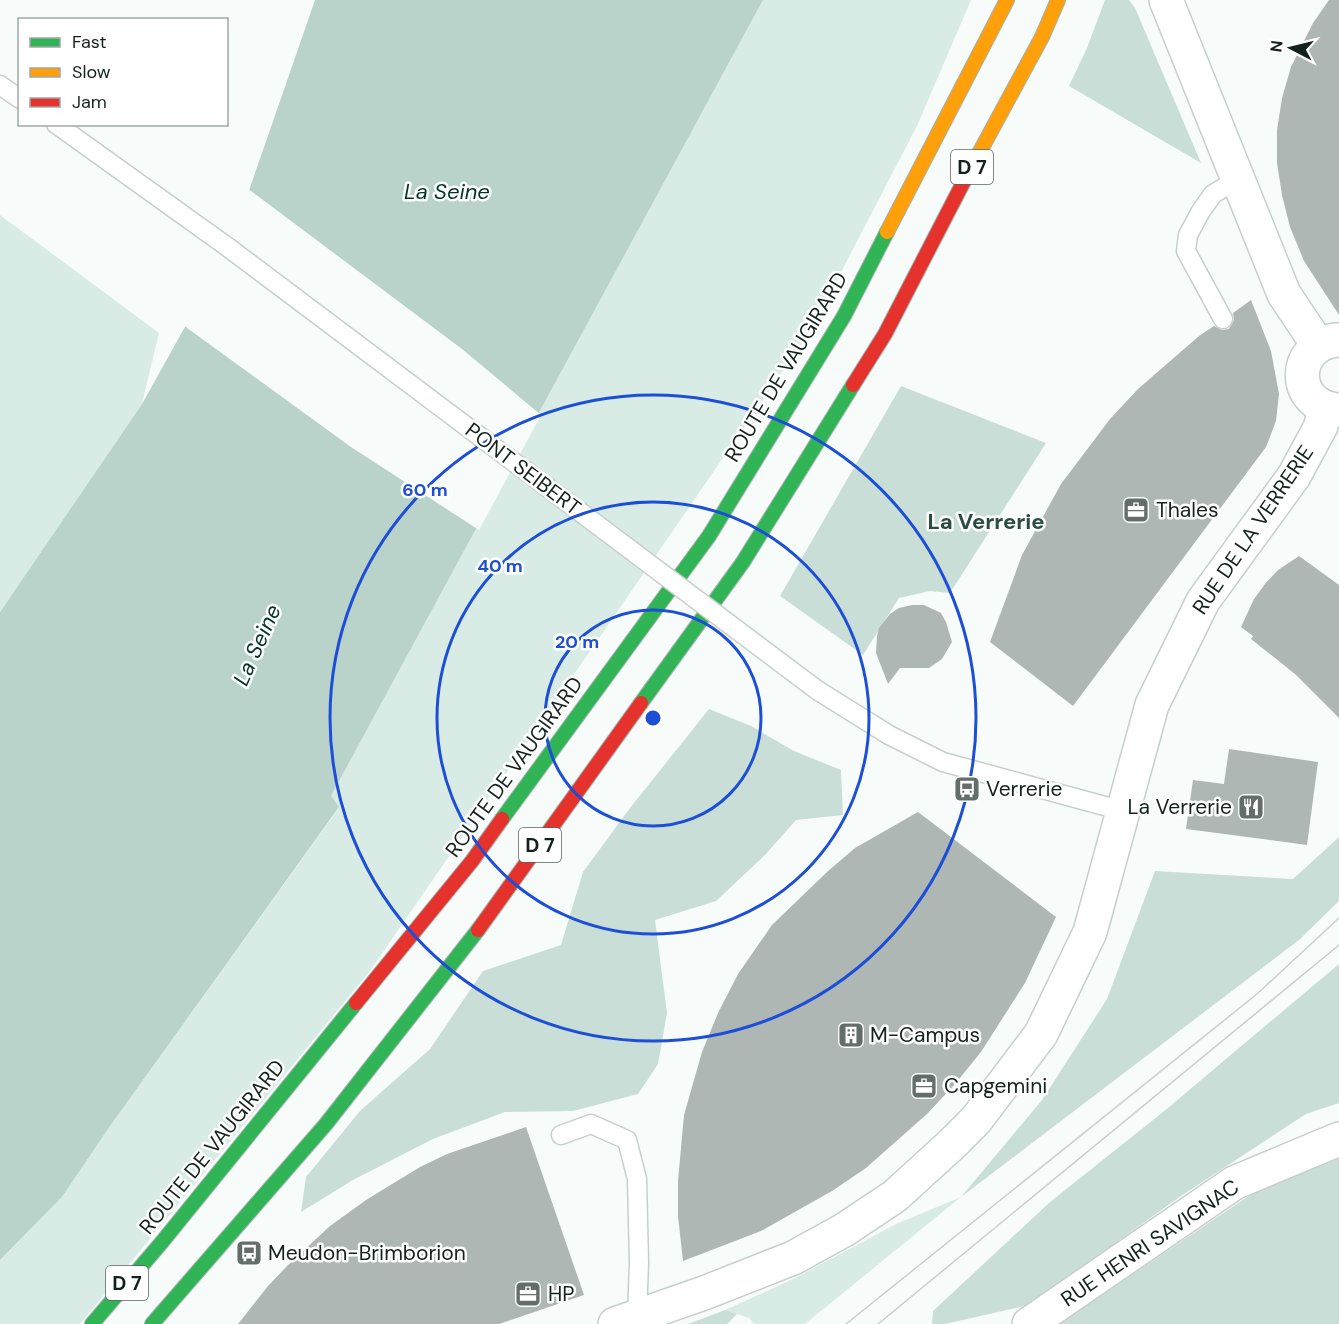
<svg xmlns="http://www.w3.org/2000/svg" width="1339" height="1324" viewBox="0 0 1339 1324" font-family="'DM Sans',sans-serif">
<style>
.green{fill:#d8ece5}
.forest{fill:#c9ded7}
.water{fill:#b9d3ca}
.pier{fill:#f7fcfa}
.building{fill:#aeb7b4}
.lines{fill:none;stroke-linecap:round;stroke-linejoin:round}
.lane-casing{stroke:#c6cfcc;stroke-width:21}
.street-casing{stroke:#c6cfcc;stroke-width:36}
.fast-casing{stroke:#a1b4af;stroke-width:16}
.slow-casing{stroke:#a1b4af;stroke-width:16}
.jam-casing{stroke:#a1b4af;stroke-width:16}
.lane{stroke:#fefffe;stroke-width:18}
.street{stroke:#fefffe;stroke-width:33}
.fast{stroke:#30b455;stroke-width:14}
.slow{stroke:#ff9f0a;stroke-width:14}
.jam{stroke:#e5322d;stroke-width:14}
.tram{stroke:#cccdcd;stroke-width:1.5}
.lane-bridge-casing{stroke:#c6cfcc;stroke-width:21;stroke-linecap:butt}
.lane-bridge{stroke:#fefffe;stroke-width:18}
.ring{fill:none;stroke:#1d4ed8;stroke-width:3}
.labels{text-anchor:middle;dominant-baseline:central;stroke-width:5;stroke-linejoin:round;paint-order:stroke}
.shield{fill:#fff;stroke:#5a6461;stroke-width:1.5}
.shield-label{font-size:20px;font-weight:bold;fill:#14221d}
.street-label{font-size:21px;fill:#14221d;stroke:#fff}
.poi-label{font-size:21px;fill:#14221d;stroke:#fff;text-anchor:start}
.water-label{font-size:22px;font-style:italic;fill:#00352a;stroke:#fff}
.neighbourhood-label{font-size:22px;font-weight:bold;fill:#2b4c42;stroke:#fff}
.centre{fill:#1d4ed8;stroke:#fff;stroke-width:3}
.ring-label{font-size:18px;text-anchor:middle;font-weight:bold;fill:#1d4ed8;stroke:#fff;stroke-width:5;stroke-linejoin:round;paint-order:stroke}
</style>
<rect width="100%" height="100%" fill="#f7fcfa"/>
<g class="green">
<path d="M763,0H971L917,126L811,330L370,971L80,1324H0V1260L62,1197L108,1129L339,808L331,796Z"/>
<path d="M0,215L159,333L142,404L0,612Z"/>
<path d="M961,1197L805,1324H754L749,1318L725,1310L793,1279L898,1223Z"/>
</g>
<g class="forest">
<path d="M1105,0H1129L1135,8L1201,163L1069,86L1087,48Z"/>
<path d="M901,386L1046,443L950,593L930,591L899,598L863,655L780,596Z"/>
<path d="M709,709L751,726L794,751L841,770L843,815L796,820L765,855L716,901L655,920L667,1013L658,1064L638,1094L573,1111L505,1112L433,1139L353,1180L301,1212L306,1177L360,1111L430,1049L483,971L561,945L583,872L630,808Z"/>
<path d="M1339,837V901L1299,940L961,1197L1042,1100L1107,999L1155,871L1293,879Z"/>
<path d="M1339,964V1103L1306,1114L1181,1196L1029,1305L945,1324H932L933,1311L1050,1202L1163,1112Z"/>
<path d="M1339,1157V1324H1059L1253,1193Z"/>
<path d="M725,1310L737,1314L727,1324H688Z"/>
</g>
<path class="water" d="M315,0H763L331,796L339,807L108,1129L62,1197L0,1260V612L142,404L229,248Z"/>
<path class="pier" d="M247,188L462,349L541,415L479,530L351,447L183,325L226,247Z"/>
<g class="building">
<path d="M1329,0H1339V315L1304,261L1290,227L1282,195L1277,163V130L1282,98L1291,67L1313,23Z"/>
<path d="M1251,300L1271,351L1279,394L1276,421L1266,447L1073,706L990,642L1022,555L1061,484L1110,419L1138,389L1199,336L1214,326L1222,330L1229,329L1234,320L1233,313Z"/>
<path d="M1299,556L1339,585V718L1295,674L1251,639L1253,636L1241,627L1254,599L1265,584L1278,570Z"/>
<path d="M912,605H924L941,613L946,622L952,642L942,659L929,668H900L888,684L876,653L877,636L879,628L890,614L899,608Z"/>
<path d="M1229,749L1318,762L1307,845L1186,829L1193,780L1224,784Z"/>
<path d="M918,812L1056,917L1025,983L981,1052L955,1084L927,1114L866,1168L832,1191L761,1231L683,1261L678,1216V1181L684,1115L702,1052L718,1013L738,974L772,925L827,872L855,848Z"/>
<path d="M526,1127L584,1295L499,1324H238L268,1286L289,1264L330,1226L366,1200L420,1167L447,1154Z"/>
</g>
<g class="lines">
<defs>
<g id="lane">
<path d="M0,85L20,99"/>
<path d="M56,124L229,248"/>
<path d="M1223,319L1186,251L1188,235L1201,211L1213,194L1237,180"/>
<path d="M817,690L889,735L943,762L1123,811"/>
<path d="M561,1135L591,1124L627,1140L637,1179L639,1263L637,1316"/>
</g>
<g id="street">
<path d="M1166,0L1284,294L1318,345"/>
<path d="M1337,340C1290,345 1291,407 1339,410"/>
<path d="M615,1324L704,1293L793,1258L844,1230L895,1196L952,1144L976,1120L1041,1034L1090,932L1152,705L1203,601L1294,476L1321,426L1324,408"/>
<path d="M1029,1324L1234,1183L1339,1139"/>
</g>
<g id="fast">
<path d="M641,703L743,562L853,385"/>
<path d="M502,819L709,536L844,316L887,232"/>
<path d="M92,1324L162,1242L356,1003"/>
<path d="M152,1324L326,1124L478,930"/>
</g>
<g id="slow">
<path d="M964,181L1042,37L1058,0"/>
<path d="M887,232L1007,0"/>
</g>
<g id="jam">
<path d="M853,385L885,334L964,181"/>
<path d="M478,930L641,703"/>
<path d="M356,1003L472,861L502,819"/>
</g>
</defs>
<use href="#lane" class="lane-casing"/>
<use href="#street" class="street-casing"/>
<use href="#fast" class="fast-casing"/>
<use href="#slow" class="slow-casing"/>
<use href="#jam" class="jam-casing"/>
<use href="#lane" class="lane"/>
<use href="#street" class="street"/>
<use href="#fast" class="fast"/>
<use href="#slow" class="slow"/>
<use href="#jam" class="jam"/>
<g class="tram">
<path d="M846,1324L1257,994L1339,918"/>
<path d="M878,1324L1339,945"/>
</g>
<defs>
<path id="lane-bridge" d="M229,248L817,690"/>
</defs>
<use href="#lane-bridge" class="lane-bridge-casing"/>
<use href="#lane-bridge" class="lane-bridge"/>
</g>
<g class="ring">
<circle cx="653" cy="718" r="108"/>
<circle cx="653" cy="718" r="216"/>
<circle cx="653" cy="718" r="323"/>
</g>
<defs>
<symbol id="office-square" viewBox="-11 -11 22 22"><rect x="-9" y="-9" width="18" height="18" rx="4" fill="#636e6a" stroke="#fff"/><path d="M-6-3h4V-5.5h4V-3h4V5H-6ZM-1-4.5V-3h2v-1.5ZM-6 0V1H6V0Z" fill="#fff"/></symbol>
<symbol id="bus-square" viewBox="-11 -11 22 22"><rect x="-9" y="-9" width="18" height="18" rx="4" fill="#636e6a" stroke="#fff"/><path d="M-5-6H5V4H4V6H2V4H-2V6H-4V4H-5ZM-3.5-4V0h7V-4ZM-3.5 1.2v1.5H-2V1.2ZM2 1.2v1.5H3.5V1.2Z" fill="#fff"/></symbol>
<symbol id="restaurant-square" viewBox="-11 -11 22 22"><rect x="-9" y="-9" width="18" height="18" rx="4" fill="#636e6a" stroke="#fff"/><path d="M-5-6h1v4h1v-4h1v4h1v-4h1v5L-1.5 .5V6h-2V.5L-5-1ZM5-6V6H3V1.5H1.5Q1.5-4 5-6Z" fill="#fff"/></symbol>
<symbol id="building-square" viewBox="-11 -11 22 22"><rect x="-9" y="-9" width="18" height="18" rx="4" fill="#636e6a" stroke="#fff"/><path d="M-4-6H4V6H1V3H-1V6H-4ZM-2.5-4.3h1.7v1.8h-1.7ZM.8-4.3h1.7v1.8H.8ZM-2.5-1h1.7V.8h-1.7ZM.8-1h1.7V.8H.8Z" fill="#fff"/></symbol>
</defs>
<g fill-rule="evenodd">
<use href="#office-square" x="1121" y="495" width="30" height="30"/>
<use href="#bus-square" x="952" y="774" width="30" height="30"/>
<use href="#restaurant-square" x="1236" y="792" width="30" height="30"/>
<use href="#building-square" x="836" y="1020" width="30" height="30"/>
<use href="#office-square" x="909" y="1071" width="30" height="30"/>
<use href="#bus-square" x="234" y="1238" width="30" height="30"/>
<use href="#office-square" x="513" y="1279" width="30" height="30"/>
</g>
<g class="labels">
<g class="shield">
<rect x="951" y="150" width="42" height="34" rx="4.5"/>
<rect x="519" y="828" width="42" height="34" rx="4.5"/>
<rect x="106" y="1266" width="42" height="34" rx="4.5"/>
</g>
<g class="shield-label">
<text x="972" y="167">D 7</text>
<text x="540" y="845">D 7</text>
<text x="127" y="1283">D 7</text>
</g>
<g class="street-label">
<text transform="translate(786 367) rotate(-59)">ROUTE DE VAUGIRARD</text>
<text transform="translate(523 469) rotate(37)">PONT SEIBERT</text>
<text transform="translate(1253 530) rotate(-56)">RUE DE LA VERRERIE</text>
<text transform="translate(514 767) rotate(-54)">ROUTE DE VAUGIRARD</text>
<text transform="translate(212 1147) rotate(-51)">ROUTE DE VAUGIRARD</text>
<text transform="translate(1150 1243) rotate(-34)">RUE HENRI SAVIGNAC</text>
</g>
<g class="poi-label">
<text x="1156" y="510">Thales</text>
<text x="986" y="789">Verrerie</text>
<text x="1232" y="807" text-anchor="end">La Verrerie</text>
<text x="870" y="1035">M-Campus</text>
<text x="944" y="1086">Capgemini</text>
<text x="268" y="1253">Meudon-Brimborion</text>
<text x="548" y="1294">HP</text>
</g>
<g class="water-label">
<text x="447" y="191">La Seine</text>
<text transform="translate(257 645) rotate(-66)">La Seine</text>
</g>
<g class="neighbourhood-label">
<text x="986" y="521">La Verrerie</text>
</g>
</g>
<circle cx="653" cy="718" r="9" class="centre"/>
<g class="ring-label">
<text x="425" y="496">60 m</text>
<text x="500" y="572">40 m</text>
<text x="577" y="648">20 m</text>
</g>
<rect x="18" y="18" width="210" height="108" fill="#ffffff" stroke="#a1a7a5" stroke-width="1.5"/>
<rect x="30" y="38" width="30" height="9" fill="#30b455" stroke="#a1a7a5" stroke-width="1.5"/>
<text x="72" y="48" font-size="18" fill="#14221d">Fast</text>
<rect x="30" y="68" width="30" height="9" fill="#ff9f0a" stroke="#a1a7a5" stroke-width="1.5"/>
<text x="72" y="78" font-size="18" fill="#14221d">Slow</text>
<rect x="30" y="98" width="30" height="9" fill="#e5322d" stroke="#a1a7a5" stroke-width="1.5"/>
<text x="72" y="108" font-size="18" fill="#14221d">Jam</text>
<g transform="translate(1291 48) rotate(277)" stroke="#ffffff" stroke-width="4.5" paint-order="stroke">
<path d="M0-4.5L10 22L0 15L-10 22Z" fill="#14221d"/>
<text y="-9" font-size="16" font-weight="bold" text-anchor="middle" fill="#14221d">N</text>
</g>
</svg>
